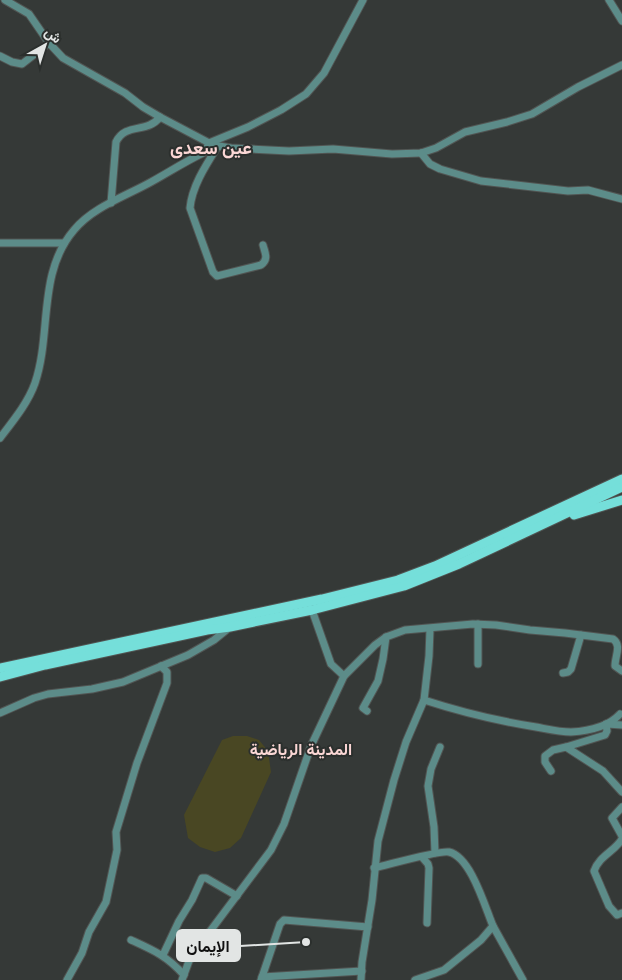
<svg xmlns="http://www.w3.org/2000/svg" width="622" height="980" viewBox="0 0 622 980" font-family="Roboto,Vazirmatn,sans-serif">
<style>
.grass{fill:#494723}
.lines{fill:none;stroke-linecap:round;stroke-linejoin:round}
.minor-casing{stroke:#515553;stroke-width:9}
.major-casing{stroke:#515553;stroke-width:11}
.minor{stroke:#5c8c89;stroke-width:7}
.major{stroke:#75dfda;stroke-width:9}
.labels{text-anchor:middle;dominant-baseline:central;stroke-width:4;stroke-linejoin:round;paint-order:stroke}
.neighbourhood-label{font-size:16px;font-weight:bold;fill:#fbd7d5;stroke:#2b2f2d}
.quarter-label{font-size:18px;font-weight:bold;fill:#fbd7d5;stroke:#2b2f2d}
.leader{fill:none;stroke:#e2e5e4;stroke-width:2}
.callout-dot{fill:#e2e5e4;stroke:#2b2f2d;stroke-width:2}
.callout{fill:#e2e5e4;stroke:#e2e5e4;stroke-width:2}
.callout-label{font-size:16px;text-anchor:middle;font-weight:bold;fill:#111}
</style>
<rect width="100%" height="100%" fill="#353937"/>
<path class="grass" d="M233,736H247L259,740L268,751L271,772L241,838L230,848L215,852L200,847L188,838L184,815L222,740Z"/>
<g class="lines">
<defs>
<g id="minor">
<path d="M5,0L29,14L49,43L63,58L125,93L143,107L160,117L213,145L231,148L289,151L333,149L392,154L421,153L436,148L465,132L507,122L532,114L578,87L622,65"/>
<path d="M609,0L622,21"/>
<path d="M0,56L12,62L22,64L49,43"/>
<path d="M218,146C206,165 192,186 190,208L213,272L217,276L261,265C269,259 265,253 263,245"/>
<path d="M421,153L430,164L440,169L481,181L568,191L588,190L622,199"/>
<path d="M111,203L116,142C126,122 147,134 160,117"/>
<path d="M0,243H64"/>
<path d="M0,438C13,421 28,403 35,383C52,333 37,273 74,230C93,207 126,196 151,182C169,172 186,161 205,152L209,143L248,127L281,110L306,94L324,73L363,0"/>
<path d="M312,610L331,664L344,676"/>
<path d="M478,624V664"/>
<path d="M563,673L568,672L571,669L581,635"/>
<path d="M424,700C461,712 498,721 536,727C547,729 559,732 571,732C588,731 608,727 620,714"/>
<path d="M367,711L363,708L378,681L383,659L386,637"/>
<path d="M0,713L34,698L48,694L92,689L123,682L188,655L214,640L230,627"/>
<path d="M606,724L607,731L605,735L566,747L603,771L622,792"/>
<path d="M607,724L622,725"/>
<path d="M551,771L545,762V756L553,750L566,747"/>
<path d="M622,807L612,818L622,836"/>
<path d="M622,839C615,851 599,856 594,871L609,906L617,915L622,913"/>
<path d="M435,853L434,827L428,786L431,769L440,747"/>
<path d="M422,857L428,864L429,868L427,923"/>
<path d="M374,868C388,865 439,850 449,852C471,857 485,907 493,926"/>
<path d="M131,940C153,950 167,956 184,975"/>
<path d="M163,955L179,921L192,900L202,878H206L237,896"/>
<path d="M262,977L362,971"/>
<path d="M67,980L82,953L89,932L106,902L117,850L116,832L137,763L167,683V672L161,666"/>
<path d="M182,980L189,961L196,950L271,850L284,824L311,746L344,676L375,645L386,637L405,630L473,624L496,625L530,630L565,633L613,639C622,645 615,656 615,666L622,671"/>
<path d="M261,980L280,924L284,920L368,927"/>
<path d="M361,980L362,962L372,900L378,841L394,780L406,742L424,700L429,656L430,629"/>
<path d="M415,980L444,970L481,940L493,926L523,980"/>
</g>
<g id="major">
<path d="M574,515L622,500"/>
<path d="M0,668L322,599L398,580L435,566L622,479"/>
<path d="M0,677L45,665L207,630L230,627L312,610L404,586L459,564L622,487"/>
</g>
</defs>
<use href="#minor" class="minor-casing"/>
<use href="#major" class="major-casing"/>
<use href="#minor" class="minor"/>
<use href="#major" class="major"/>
</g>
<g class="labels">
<g class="neighbourhood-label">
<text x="301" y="749">المدينة الرياضية</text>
</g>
<g class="quarter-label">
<text x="211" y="147">عين سعدى</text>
</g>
</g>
<path class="leader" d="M306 942L240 946"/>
<circle class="callout-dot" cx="306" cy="942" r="5"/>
<rect class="callout" x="177" y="930" width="63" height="31" rx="5"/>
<g class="callout-label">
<text x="208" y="952">الإيمان</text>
</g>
<g transform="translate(45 45) rotate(39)" stroke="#2b2f2d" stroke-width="4" paint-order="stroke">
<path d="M0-4L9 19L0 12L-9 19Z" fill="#e2e5e4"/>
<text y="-8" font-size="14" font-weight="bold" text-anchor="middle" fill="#e2e5e4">ش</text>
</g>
</svg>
